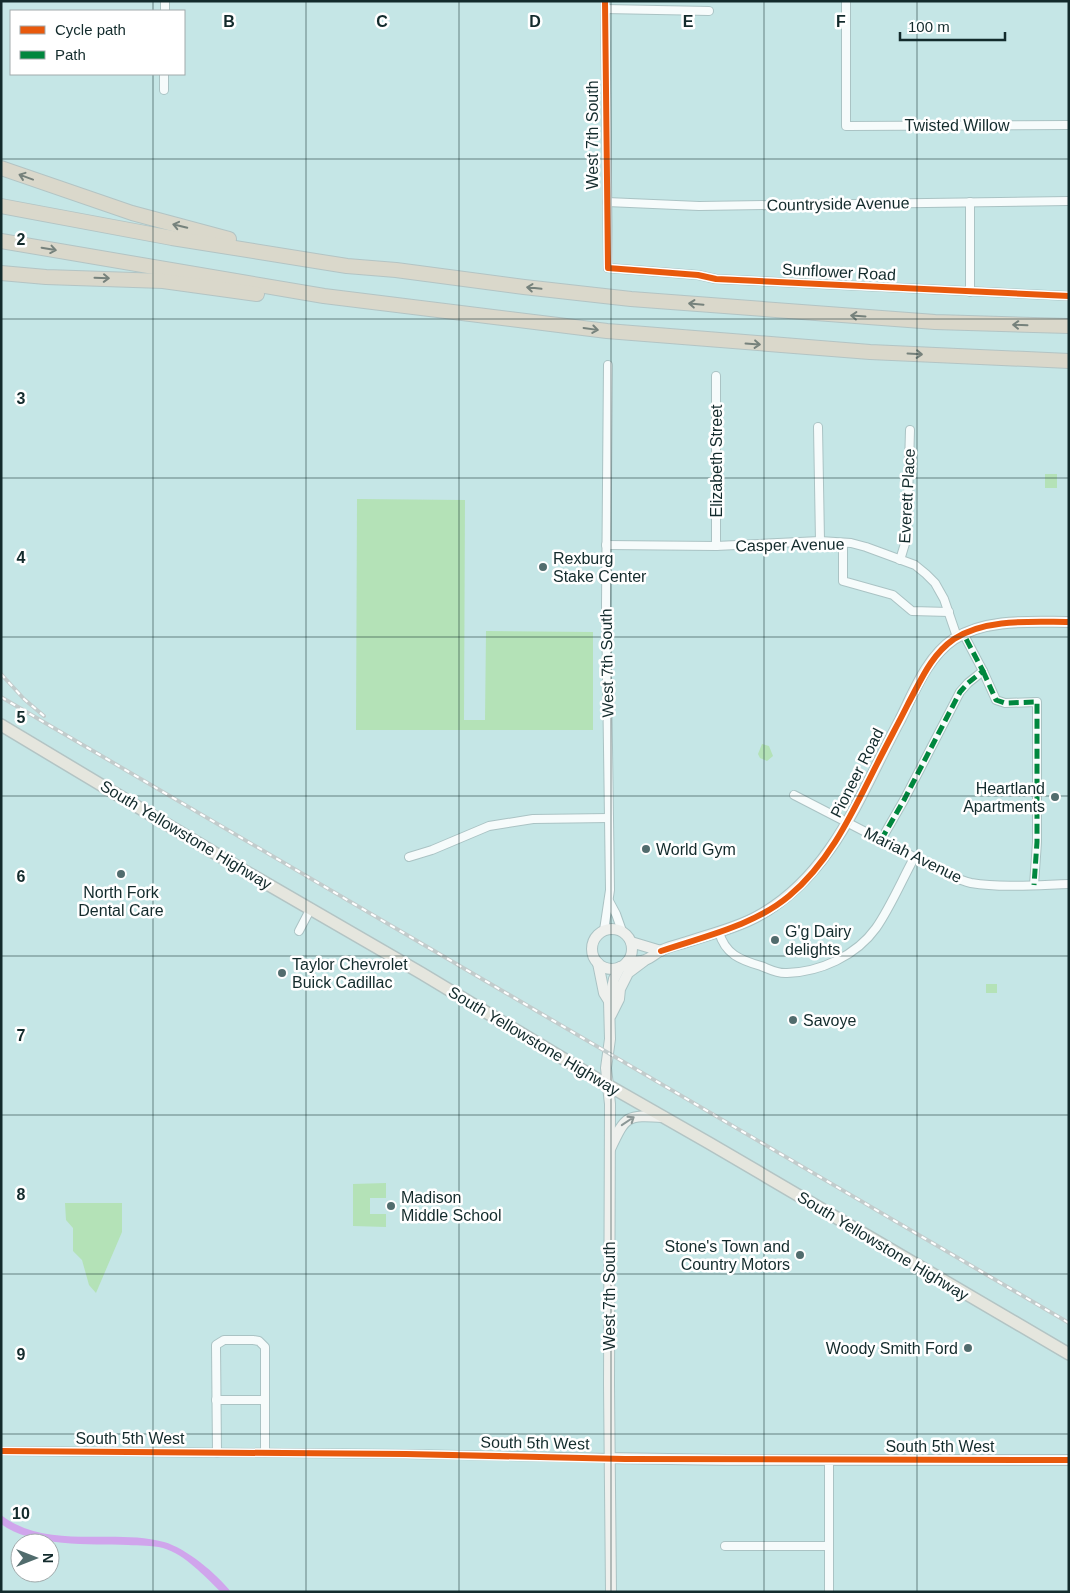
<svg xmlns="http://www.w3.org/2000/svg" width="1070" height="1593" viewBox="0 0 1070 1593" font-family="Helvetica,sans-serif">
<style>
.green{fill:#b4e2b7}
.water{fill:#d0a5ec}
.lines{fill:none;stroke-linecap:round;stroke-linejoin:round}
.street-casing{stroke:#aac3c4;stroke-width:10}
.secondary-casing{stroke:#aac3c4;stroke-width:12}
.primary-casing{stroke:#b3c4c4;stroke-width:14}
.highway-casing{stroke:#b3c4c4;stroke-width:16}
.street{stroke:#f6fbfb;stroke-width:8}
.secondary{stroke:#eef0ed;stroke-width:10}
.primary{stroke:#e5e6de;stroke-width:11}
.highway{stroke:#dad8cb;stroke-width:14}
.rail-casing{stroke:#c2cccc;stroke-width:4}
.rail{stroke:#fff;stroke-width:2;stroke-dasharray:5.5;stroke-linecap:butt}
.quiet{stroke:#00873e;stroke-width:5;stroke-dasharray:10 5;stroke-linecap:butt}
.cycleway-casing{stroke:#fff;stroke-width:9}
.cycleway{stroke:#e8590c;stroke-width:6}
.oneway{stroke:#76827c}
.oneway2{stroke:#8b9796}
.grid{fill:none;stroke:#132b2c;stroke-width:1;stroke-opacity:0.55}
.poi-dot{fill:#516c6d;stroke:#fff;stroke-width:2}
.labels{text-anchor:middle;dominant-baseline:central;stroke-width:5;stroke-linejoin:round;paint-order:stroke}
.street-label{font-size:16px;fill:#132b2c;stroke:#fff}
.poi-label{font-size:16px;fill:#132b2c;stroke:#fff;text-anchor:start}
.grid-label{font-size:16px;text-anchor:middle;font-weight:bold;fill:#132b2c;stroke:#fff;stroke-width:5;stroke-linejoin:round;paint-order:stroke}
</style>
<rect width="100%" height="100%" fill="#c5e6e6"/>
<g class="green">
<rect x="1045" y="474" width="12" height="14"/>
<path d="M357,499L465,500L464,720H485L486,631L593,632V730H356Z"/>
<path d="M762,744L769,746L773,756L767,761L760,758L758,754Z"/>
<rect x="986" y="984" width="11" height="9"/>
<path d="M386,1183V1198H370V1214H386V1227L353,1226V1184Z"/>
<path d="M65,1203H122V1232L96,1293L89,1285L82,1260L73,1251V1228L66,1220Z"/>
</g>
<path class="water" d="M1,1515C48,1551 112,1528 164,1542C186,1548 217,1574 231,1592H221C204,1576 186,1555 163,1548C152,1545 139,1546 128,1545C91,1544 32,1547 1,1524Z"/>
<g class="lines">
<defs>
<g id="street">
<path d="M605,1L608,268L698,275L716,279L1069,296"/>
<path d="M846,1V126L1069,125"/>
<path d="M605,9L709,11"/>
<path d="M165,11V1"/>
<path d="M164,90V74"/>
<path d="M607,202L699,206L1069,201"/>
<path d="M970,292V202"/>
<path d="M818,427L820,541"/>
<path d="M843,543V581L893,595L912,611L949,612"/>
<path d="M606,545L716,546L820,541L851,543L866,547L915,565L926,574L935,583L944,599L957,637"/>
<path d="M716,546V376"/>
<path d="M900,560L907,537L910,430"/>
<path d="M983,671L996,700L1005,703L1037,702V842L1034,885"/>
<path d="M794,795L945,873C954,877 962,881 971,883C1002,888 1037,885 1069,884"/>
<path d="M881,840L904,800L960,692L968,683L983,671L964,635"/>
<path d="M409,857L432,850L489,826L533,819L609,818"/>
<path d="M609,901L616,914L622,931"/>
<path d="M604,930L610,890L606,605L608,365"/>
<path d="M299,931L311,908"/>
<path d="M719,932C725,954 740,960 761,966C769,969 778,974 787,973C820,972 856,956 876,928C890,908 902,880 914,858"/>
<path d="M216,1400H264"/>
<path d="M1,1451L406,1454L610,1458"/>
<path d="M217,1453L216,1345L224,1340H253L259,1341L265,1347V1453"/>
<path d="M725,1546H829"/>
<path d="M829,1592V1460"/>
</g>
<g id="secondary">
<circle cx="612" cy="949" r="20"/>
<path d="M631,942L661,951"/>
<path d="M627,962C632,961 640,962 645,960C651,958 656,953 662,950C671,946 681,944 690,941C713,933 737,928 758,916C833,875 861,792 900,720C914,692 927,657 954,639C986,618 1032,622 1069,622"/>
<path d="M598,963L604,993L609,1001"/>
<path d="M611,1015L619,999L620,989L628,973L644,961"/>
<path d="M610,1149C626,1115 626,1115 664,1117"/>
<path d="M610,1458L727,1460H1069"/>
<path d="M611,1592L609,1384L610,1104L606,1068L610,1039L609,1001L614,979L620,967"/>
</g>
<path id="primary" d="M1,725L243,870L421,973L597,1079L709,1143L1069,1354"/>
<g id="highway">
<path d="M1,168L132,213L229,239"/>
<path d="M1,206L172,238L347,266L396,270L524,287L631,299L935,322L1069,326"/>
<path d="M1,241L324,296L607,331L870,352L1069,361"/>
<path d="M1,273L46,277L163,281L257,294"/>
</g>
</defs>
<use href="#street" class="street-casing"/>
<use href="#secondary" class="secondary-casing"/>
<use href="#primary" class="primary-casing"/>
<use href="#highway" class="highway-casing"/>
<use href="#street" class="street"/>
<use href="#secondary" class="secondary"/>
<use href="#primary" class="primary"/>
<use href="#highway" class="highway"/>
<defs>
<g id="rail">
<path d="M1,674L24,699L44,716"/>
<path d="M1,697L1069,1323"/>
</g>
</defs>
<use href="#rail" class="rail-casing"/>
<use href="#rail" class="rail"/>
<g class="quiet">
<path d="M983,671L996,700L1005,703L1037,702V842L1034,885"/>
<path d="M881,840L904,800L960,692L968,683L983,671L964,635"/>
</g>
<defs>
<g id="cycleway">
<path d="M605,1L608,268L698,275L716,279L1069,296"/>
<path d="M661,951C705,936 753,926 789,896C831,861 853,811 877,764C887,744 898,724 908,704C921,680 931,655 954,639C986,618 1032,622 1069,622"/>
<path d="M1,1451L406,1454L625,1459L1069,1460"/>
</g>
</defs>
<use href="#cycleway" class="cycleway-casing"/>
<use href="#cycleway" class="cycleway"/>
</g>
<defs><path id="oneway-shaft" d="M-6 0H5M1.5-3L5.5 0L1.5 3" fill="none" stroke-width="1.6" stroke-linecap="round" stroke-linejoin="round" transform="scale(1.25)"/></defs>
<g class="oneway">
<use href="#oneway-shaft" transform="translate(26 177) rotate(-160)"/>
<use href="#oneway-shaft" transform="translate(180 226) rotate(-166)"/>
<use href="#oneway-shaft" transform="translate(49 249) rotate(10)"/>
<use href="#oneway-shaft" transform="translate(102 278) rotate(2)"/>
<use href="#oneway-shaft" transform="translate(534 288) rotate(-174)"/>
<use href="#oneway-shaft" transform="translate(696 304) rotate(-175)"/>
<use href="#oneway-shaft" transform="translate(858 316) rotate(-176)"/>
<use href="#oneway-shaft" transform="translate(1020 325) rotate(-178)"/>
<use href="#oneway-shaft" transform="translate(591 329) rotate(8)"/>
<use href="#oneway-shaft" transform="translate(753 344) rotate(4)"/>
<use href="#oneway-shaft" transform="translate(915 354) rotate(3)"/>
</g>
<use class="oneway2" href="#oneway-shaft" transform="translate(628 1121) rotate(-34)"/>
<path class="grid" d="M153,1V11M306,1V1592M459,1V1592M611,1V1592M764,1V1592M917,1V1592M153,74V1592M1,159H1069M1,319H1069M1,478H1069M1,637H1069M1,796H1069M1,956H1069M1,1115H1069M1,1274H1069M1,1434H1069"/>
<g class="poi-dot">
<circle cx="543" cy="567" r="5"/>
<circle cx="1055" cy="797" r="5"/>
<circle cx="646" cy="849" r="5"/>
<circle cx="121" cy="874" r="5"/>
<circle cx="775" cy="940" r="5"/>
<circle cx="282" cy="973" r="5"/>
<circle cx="793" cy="1020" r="5"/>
<circle cx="391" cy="1206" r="5"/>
<circle cx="800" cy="1255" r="5"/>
<circle cx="968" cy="1348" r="5"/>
</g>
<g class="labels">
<g class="street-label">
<text x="957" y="125">Twisted Willow</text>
<text transform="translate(592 135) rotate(-90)">West 7th South</text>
<text transform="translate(838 204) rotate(-1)">Countryside Avenue</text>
<text transform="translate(839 272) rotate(3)">Sunflower Road</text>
<text transform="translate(716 461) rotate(-90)">Elizabeth Street</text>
<text transform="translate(907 496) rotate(-87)">Everett Place</text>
<text transform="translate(790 545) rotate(-1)">Casper Avenue</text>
<text transform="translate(607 663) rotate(-91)">West 7th South</text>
<text transform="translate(857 773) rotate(-63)">Pioneer Road</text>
<text transform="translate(186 835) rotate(31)">South Yellowstone Highway</text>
<text transform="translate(913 855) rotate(26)">Mariah Avenue</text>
<text transform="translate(534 1041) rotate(31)">South Yellowstone Highway</text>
<text transform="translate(883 1246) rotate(31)">South Yellowstone Highway</text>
<text transform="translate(609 1296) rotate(-90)">West 7th South</text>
<text x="130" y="1438">South 5th West</text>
<text transform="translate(535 1443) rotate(1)">South 5th West</text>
<text x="940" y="1446">South 5th West</text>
</g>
<g class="poi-label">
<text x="553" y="558">Rexburg<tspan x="553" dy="18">Stake Center</tspan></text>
<text x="1045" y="788" text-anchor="end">Heartland<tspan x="1045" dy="18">Apartments</tspan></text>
<text x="656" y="849">World Gym</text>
<text x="121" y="892" text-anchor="middle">North Fork<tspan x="121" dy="18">Dental Care</tspan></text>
<text x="785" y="931">G'g Dairy<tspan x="785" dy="18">delights</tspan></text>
<text x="292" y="964">Taylor Chevrolet<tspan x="292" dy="18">Buick Cadillac</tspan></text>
<text x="803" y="1020">Savoye</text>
<text x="401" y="1197">Madison<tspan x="401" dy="18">Middle School</tspan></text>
<text x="790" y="1246" text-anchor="end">Stone's Town and<tspan x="790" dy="18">Country Motors</tspan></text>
<text x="958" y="1348" text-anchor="end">Woody Smith Ford</text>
</g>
</g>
<g class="grid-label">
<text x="229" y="27">B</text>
<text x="382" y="27">C</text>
<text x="535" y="27">D</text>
<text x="688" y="27">E</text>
<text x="841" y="27">F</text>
<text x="21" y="245">2</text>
<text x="21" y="404">3</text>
<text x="21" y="563">4</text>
<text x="21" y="723">5</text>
<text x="21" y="882">6</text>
<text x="21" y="1041">7</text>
<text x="21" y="1200">8</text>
<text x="21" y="1360">9</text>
<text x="21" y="1519">10</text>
</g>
<rect width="1070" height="1593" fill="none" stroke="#132b2c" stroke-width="5"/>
<rect x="10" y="10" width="175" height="65" fill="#ffffff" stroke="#a1aaab"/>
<rect x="20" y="26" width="25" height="8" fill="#e8590c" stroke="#a1aaab"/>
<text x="55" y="35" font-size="15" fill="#132b2c">Cycle path</text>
<rect x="20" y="51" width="25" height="8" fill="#00873e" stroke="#a1aaab"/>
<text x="55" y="60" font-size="15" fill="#132b2c">Path</text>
<g transform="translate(35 1558) rotate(90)"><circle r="24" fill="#ffffff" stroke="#a1aaab"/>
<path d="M0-4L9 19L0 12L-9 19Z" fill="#516c6d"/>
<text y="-8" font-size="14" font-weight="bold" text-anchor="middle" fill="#132b2c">N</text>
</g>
<path d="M900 32v8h105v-8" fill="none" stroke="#132b2c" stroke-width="2.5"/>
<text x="908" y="32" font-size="15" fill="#132b2c" stroke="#ffffff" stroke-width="4" paint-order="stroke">100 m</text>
</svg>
